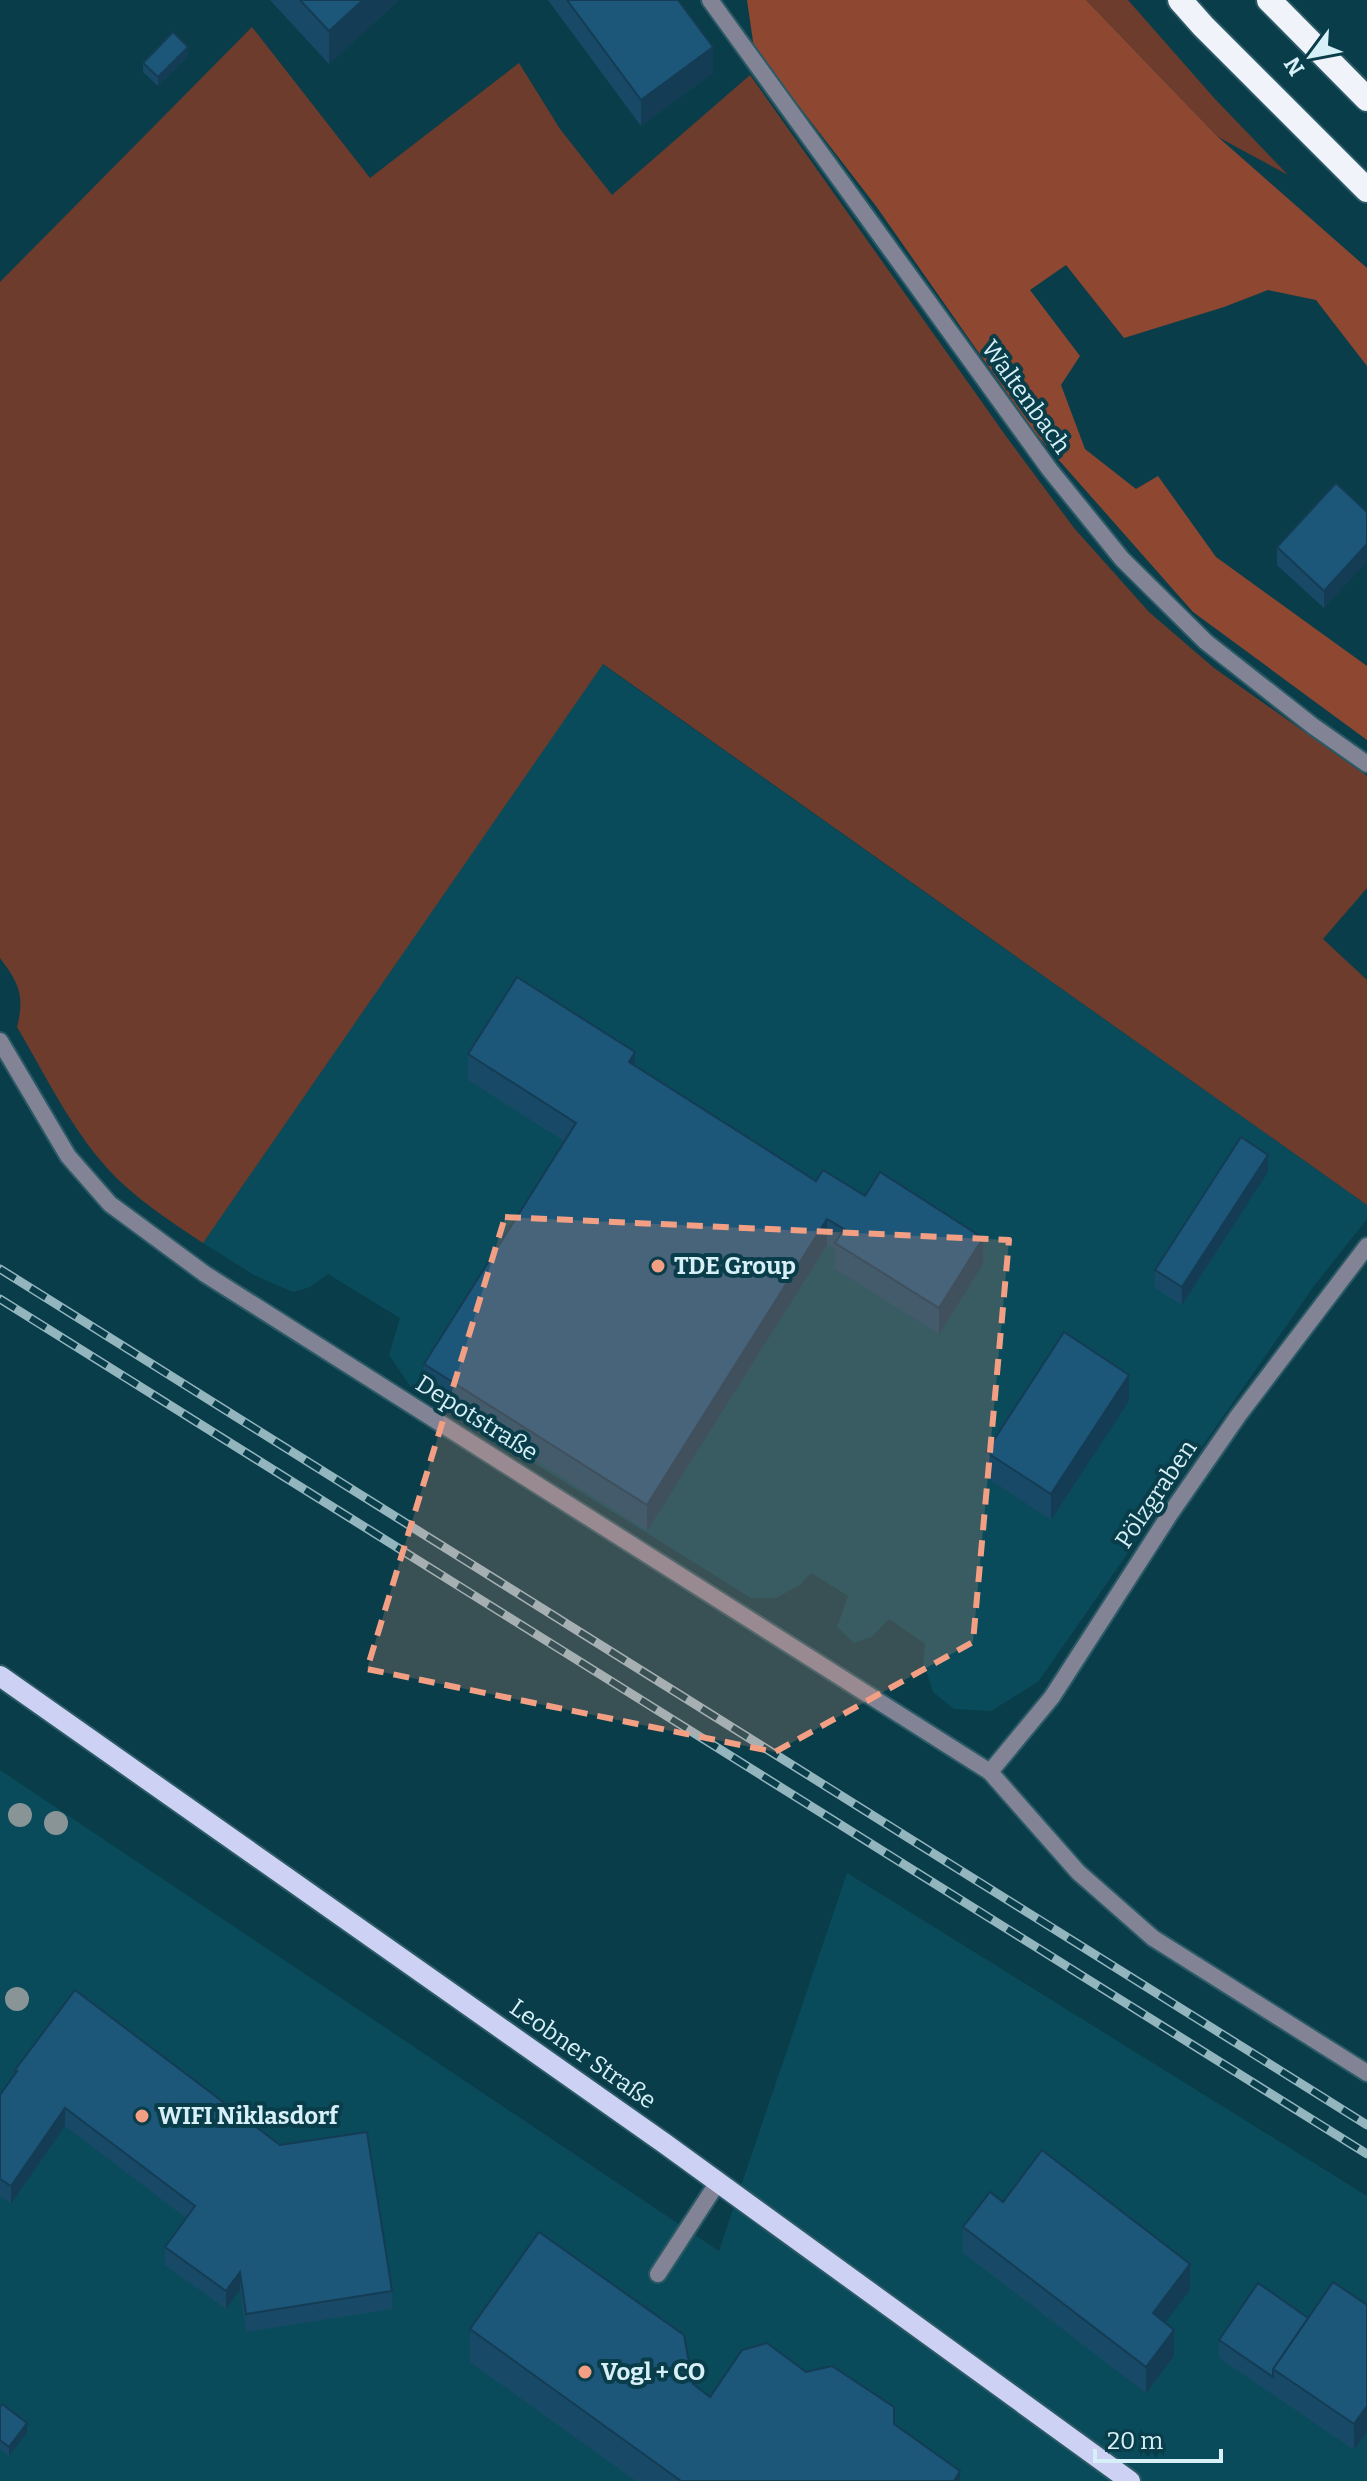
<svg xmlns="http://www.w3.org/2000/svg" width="1367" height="2481" viewBox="0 0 1367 2481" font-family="Bitter,serif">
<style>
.built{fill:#094b5a}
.green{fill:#6d3c2c}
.forest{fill:#8e4730}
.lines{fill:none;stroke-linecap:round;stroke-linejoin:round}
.lane-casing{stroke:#2b5a66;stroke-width:20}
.street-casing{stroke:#2b5a66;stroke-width:20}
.primary-casing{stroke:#2b5a66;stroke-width:24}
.highway-casing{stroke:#2b5a66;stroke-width:28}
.lane{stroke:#828495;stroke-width:16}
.street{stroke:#828495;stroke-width:16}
.primary{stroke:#cdd2f4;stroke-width:20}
.highway{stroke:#f1f3fb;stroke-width:24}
.rail-casing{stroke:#93b5be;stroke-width:9}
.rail{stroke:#0a3d4a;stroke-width:6;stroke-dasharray:18;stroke-linecap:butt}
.tree{fill:#899496}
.wall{fill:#184a67}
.shaded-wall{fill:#143c54}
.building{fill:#1c5678;stroke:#143c54;stroke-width:2}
.marked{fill:#f39f84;fill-opacity:0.2;stroke:#f39f84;stroke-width:6;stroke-dasharray:16 10;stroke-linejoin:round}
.poi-dot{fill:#f39f84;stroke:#0a3d4a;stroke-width:3}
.labels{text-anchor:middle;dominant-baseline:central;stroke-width:8;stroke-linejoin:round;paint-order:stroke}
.street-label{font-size:24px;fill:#d7f0f7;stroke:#0a3d4a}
.poi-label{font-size:24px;font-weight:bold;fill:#d7f0f7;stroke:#0a3d4a;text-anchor:start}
</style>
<rect width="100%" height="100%" fill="#0a3d4a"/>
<g class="built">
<path d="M602,664L1367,1205V1219L1314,1286L1038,1682L991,1711L954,1709L933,1692L923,1662L925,1644L889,1619L872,1637L854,1643L837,1627L848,1596L811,1573L800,1585L776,1598H751L410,1386L389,1355L400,1318L328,1274L310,1287L293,1292L254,1275L203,1243Z"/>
<path d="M0,1770L719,2251L847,1873L1367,2196V2481H0Z"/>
</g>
<g class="green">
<path d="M1086,0H1128L1215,99L1288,175L1218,137Z"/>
<path d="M252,27L370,178L519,63L560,129L612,195L750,75L1008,439L1074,528L1149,612L1214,668L1367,776V888L1323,939L1367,980V1205L603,664L203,1243C176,1225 148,1207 124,1185C77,1142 49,1081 17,1027C25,996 19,983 0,958V282Z"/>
</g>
<path class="forest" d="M747,0H1086L1218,137L1367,268V366L1316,300L1268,290L1224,307L1124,338L1066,265L1030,290L1080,356L1061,385L1085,449L1136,489L1158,476L1216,557L1367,666V740L1193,612L1035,433L876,206L754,48Z"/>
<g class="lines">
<defs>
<path id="lane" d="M658,2274L718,2182"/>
<g id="street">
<path d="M710,0L1050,470L1122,559L1206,642L1313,726L1367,764"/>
<path d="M0,1041L68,1156L110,1204L205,1274L990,1772L1078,1872L1153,1938L1367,2073"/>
<path d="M990,1772L1052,1697L1170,1514L1238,1416L1367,1246"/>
</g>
<path id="primary" d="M0,1676L664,2143L1130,2481"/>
<g id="highway">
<path d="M1180,0L1203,26L1367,190"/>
<path d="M1269,0L1367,99"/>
</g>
</defs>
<use href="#lane" class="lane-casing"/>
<use href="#street" class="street-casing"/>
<use href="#primary" class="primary-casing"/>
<use href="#highway" class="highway-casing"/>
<use href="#lane" class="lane"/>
<use href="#street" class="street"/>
<use href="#primary" class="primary"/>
<use href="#highway" class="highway"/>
<defs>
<g id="rail">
<path d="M0,1269L1367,2125"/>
<path d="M0,1299L1367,2154"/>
</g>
</defs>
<use href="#rail" class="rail-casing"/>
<use href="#rail" class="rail"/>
</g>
<g class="tree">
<circle cx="20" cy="1815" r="12"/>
<circle cx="56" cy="1823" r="12"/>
<circle cx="17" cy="1999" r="12"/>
</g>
<g class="wall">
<path d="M270,0H399L329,64Z"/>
<path d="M548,0H678L713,73L641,126Z"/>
<path d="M188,56L158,86L143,72V63Z"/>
<path d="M1336,483L1324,608L1277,565V547Z"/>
<path d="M468,1054L635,1065L816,1181L865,1196L983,1264L939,1334L835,1269V1249L827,1245L647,1531L424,1390V1364L564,1141L468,1080Z"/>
<path d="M1268,1172L1182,1305L1155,1288V1270Z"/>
<path d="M1129,1401L1051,1520L986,1477V1452Z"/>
<path d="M15,2070L392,2291V2309L246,2332L240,2290L226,2309L165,2265V2247L186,2218L65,2126L11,2204L0,2196V2095L15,2074Z"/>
<path d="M1003,2202L1190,2290L1165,2323L1174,2356L1146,2393L963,2253V2227Z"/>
<path d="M1367,2305V2432L1354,2450L1219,2358V2340L1308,2318Z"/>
<path d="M470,2329L693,2384L710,2397L806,2372L894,2424L960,2481H636L470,2362Z"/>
<path d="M0,2407L27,2433L9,2456L0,2449Z"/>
</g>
<g class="shaded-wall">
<path d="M363,0H399L329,64V31Z"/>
<path d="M188,47V56L158,86V77Z"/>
<path d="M713,47V73L641,126V100Z"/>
<path d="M1367,544V562L1324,608V591Z"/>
<path d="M635,1052V1077L629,1062Z"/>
<path d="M1268,1155V1172L1182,1305V1287Z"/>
<path d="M827,1219V1245L647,1531V1505Z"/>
<path d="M983,1238V1264L939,1334V1308Z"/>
<path d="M1129,1375V1401L1051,1520V1494Z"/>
<path d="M65,2108V2126L11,2204V2186Z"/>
<path d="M1190,2264V2290L1153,2339V2313Z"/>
<path d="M240,2272V2290L226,2309V2291Z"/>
<path d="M1174,2330V2356L1146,2393V2367Z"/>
<path d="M1367,2406V2432L1354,2450V2424Z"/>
<path d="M27,2423V2433L9,2456V2447Z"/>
<path d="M960,2471V2481H954Z"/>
</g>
<g class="building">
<path d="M300,0H363L329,31Z"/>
<path d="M567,0H678L713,47L641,100Z"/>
<path d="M173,32L188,47L158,77L143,63Z"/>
<path d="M1336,483L1367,512V544L1324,591L1277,547Z"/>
<path d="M517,977L635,1052L629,1062L816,1181L823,1170L865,1196L880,1172L983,1238L939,1308L835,1243L844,1229L827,1219L647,1505L424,1364L576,1123L468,1054Z"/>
<path d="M1241,1137L1268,1155L1182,1287L1155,1270Z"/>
<path d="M1064,1332L1129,1375L1051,1494L986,1452Z"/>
<path d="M75,1990L280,2145L367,2132L392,2291L246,2314L240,2272L226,2291L165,2247L195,2206L65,2108L11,2186L0,2179V2095L17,2071L15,2070Z"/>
<path d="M1042,2150L1190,2264L1153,2313L1174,2330L1146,2367L963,2227L990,2192L1003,2202Z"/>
<path d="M539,2232L684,2335L693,2384L710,2397L742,2350L767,2343L806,2372L832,2366L894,2407V2424L960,2471L954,2481H681L470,2329Z"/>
<path d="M1333,2282L1367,2305V2406L1354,2424L1273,2369Z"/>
<path d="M1258,2283L1308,2318L1273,2369V2377L1219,2340Z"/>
<path d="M2,2404L27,2423L9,2447L0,2440V2407Z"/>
</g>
<path class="marked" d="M505,1217L1009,1240L973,1642L775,1752L367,1669Z"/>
<g class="poi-dot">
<circle cx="658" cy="1266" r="8"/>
<circle cx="142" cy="2116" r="8"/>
<circle cx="585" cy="2372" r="8"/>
</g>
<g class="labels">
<g class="street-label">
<text transform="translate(1026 397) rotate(54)">Waltenbach</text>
<text transform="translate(477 1418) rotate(32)">Depotstraße</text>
<text transform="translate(1156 1494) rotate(-56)">Pölzgraben</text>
<text transform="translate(583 2054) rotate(35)">Leobner Straße</text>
</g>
<g class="poi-label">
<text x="674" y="1266">TDE Group</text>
<text x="158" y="2116">WIFI Niklasdorf</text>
<text x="601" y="2372">Vogl + CO</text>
</g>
</g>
<g transform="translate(1311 56) rotate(238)" stroke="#0a3d4a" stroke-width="6" paint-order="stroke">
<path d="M0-6L14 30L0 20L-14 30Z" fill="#d7f0f7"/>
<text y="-12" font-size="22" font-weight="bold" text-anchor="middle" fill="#d7f0f7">N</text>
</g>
<path d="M1095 2449v12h126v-12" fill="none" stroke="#d7f0f7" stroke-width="4"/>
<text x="1107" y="2449" font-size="24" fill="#d7f0f7" stroke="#0a3d4a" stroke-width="6" paint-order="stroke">20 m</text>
</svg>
